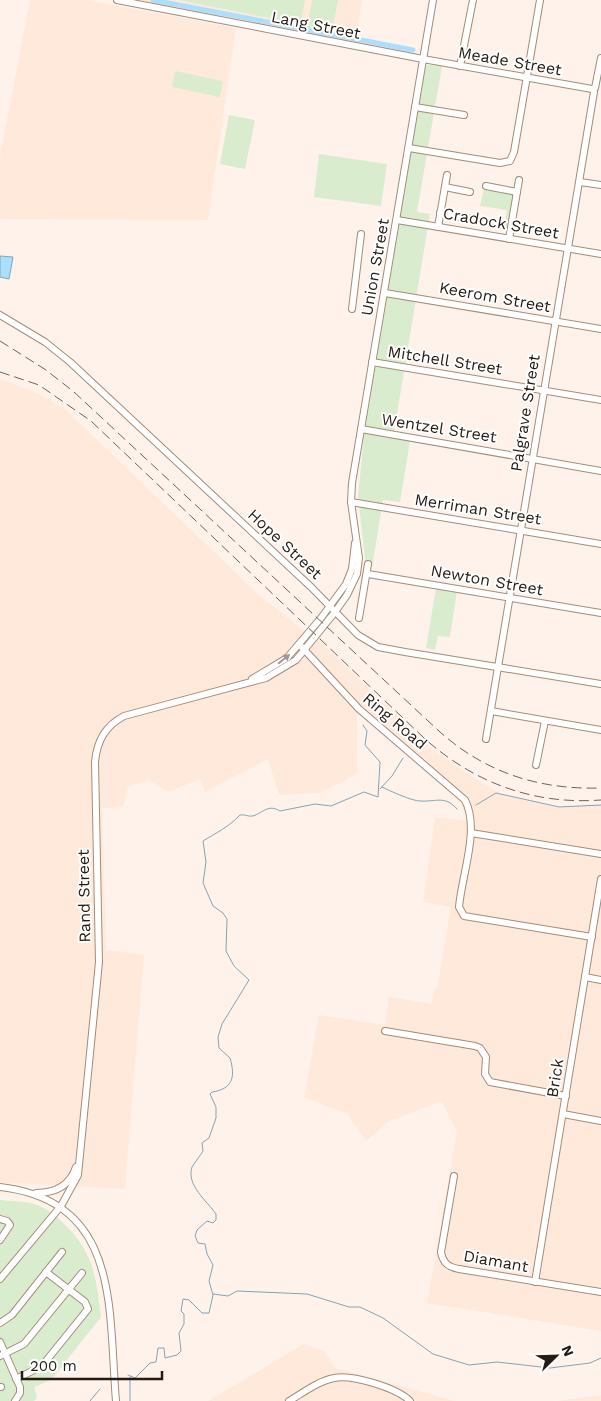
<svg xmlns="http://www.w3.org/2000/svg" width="601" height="1401" viewBox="0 0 601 1401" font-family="'Work Sans',sans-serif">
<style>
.built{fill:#ffe9da}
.green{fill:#daecce}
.water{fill:#abdffe;stroke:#83a4b8}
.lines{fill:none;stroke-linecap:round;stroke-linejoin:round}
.stream{stroke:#83a4b8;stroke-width:1}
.canal{stroke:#abdffe;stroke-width:5}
.minor-casing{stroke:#a58b78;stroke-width:8}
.minor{stroke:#fff;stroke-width:6}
.rail{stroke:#6f645c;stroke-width:1;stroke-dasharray:10 5;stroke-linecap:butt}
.oneway{fill:#9d9895}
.labels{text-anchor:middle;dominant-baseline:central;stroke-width:4;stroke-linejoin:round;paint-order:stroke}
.street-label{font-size:16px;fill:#251b13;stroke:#fff}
</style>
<rect width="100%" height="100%" fill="#fef2ea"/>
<g class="built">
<path d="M30,0H86L236,28L208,220L0,219V157Z"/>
<path d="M139,0H362L355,46Z"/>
<path d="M0,379L39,394L67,411L260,596L325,647L432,749L466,773L503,795L557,808L601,805V1331L427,1303L457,1132L442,1101L389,1121L366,1141L347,1114L304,1097L319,1015L385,1025L389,997L432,1004L434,989H437L451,907L423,902L435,817L468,821L459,799L357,713V774L320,793L279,795L268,759L205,792L200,779L168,792L149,780L128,787L123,807L102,808L106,950L144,955L125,1189L0,1182Z"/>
<path d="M304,1344L325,1352L335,1368L455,1401H208Z"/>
<path d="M601,1395V1401H558Z"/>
</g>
<g class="green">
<path d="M178,0H305L300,24Z"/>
<path d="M312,0H338L332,32L307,28Z"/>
<path d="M428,65L442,66L417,212L430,214L393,438L410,441L400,502L383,500L372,568H366L358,496L364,437L425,68Z"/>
<path d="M175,71L223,81L220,97L172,87Z"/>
<path d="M229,115L255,120L245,169L220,164Z"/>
<path d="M319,154L387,164L381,206L314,197Z"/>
<path d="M484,189L513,194L508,229L504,230L507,210L480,206Z"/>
<path d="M436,588L457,591L450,637L438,636L435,650L426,648Z"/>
<path d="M0,1200C11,1201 24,1201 34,1204C47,1208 54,1214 63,1223C94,1252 96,1277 101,1317L51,1380L34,1387L37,1397L34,1401H0Z"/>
</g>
<path class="water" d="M0,256L13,257L9,279L0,277Z"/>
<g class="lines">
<g class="stream">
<path d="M382,787C390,791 412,801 420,801C436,802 445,795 457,809"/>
<path d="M380,789L392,776L403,758"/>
<path d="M476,805L496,793L559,807L601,805"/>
<path d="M213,1294L228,1296L237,1291L307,1294L349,1307H360L383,1318L433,1354L469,1365L497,1362L550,1368L590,1363L601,1358"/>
<path d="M128,1375L135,1378L150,1363L156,1362L158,1348H164L165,1358L177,1355L181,1351L179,1333L184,1324V1314L181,1311L183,1299L189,1300L202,1313H209L213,1295L209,1281L213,1265L207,1254L205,1244L198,1243L195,1236L197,1230L207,1221L213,1223L216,1220V1214C207,1201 186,1185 192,1167C195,1162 200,1156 203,1151L202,1143L209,1138L216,1118V1107L210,1094L212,1092C232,1089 236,1078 230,1058L219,1048L218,1037L222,1024L249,980L234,966L226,951L227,919L223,913L213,906L203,883L206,862L203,841C216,833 230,826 240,815C245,814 248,817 253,816C264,812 268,804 280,811L315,804L331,806L364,792L378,797L380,762L365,745L367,731L363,725"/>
<path d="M130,1377V1401"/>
<path d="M90,1401L100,1389"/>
</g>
<path class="canal" d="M153,0L413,50"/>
<defs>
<g id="minor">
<path d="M117,0L423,59L592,89"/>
<path d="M460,66L473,0"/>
<path d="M595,88L601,58"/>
<path d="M415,107L464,115"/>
<path d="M409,148L500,163L510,161L514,152L540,0"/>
<path d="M580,182L601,185"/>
<path d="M486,186L517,192"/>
<path d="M445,187L470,192"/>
<path d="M440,213L476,220"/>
<path d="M397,220L601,254"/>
<path d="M438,227L447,175"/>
<path d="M509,239L519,180"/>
<path d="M385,293L601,329"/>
<path d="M352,309L361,234"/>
<path d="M0,315L45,342L70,362L311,587L358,635L378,647L405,652L601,684"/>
<path d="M372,362L601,400"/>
<path d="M361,429L601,471"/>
<path d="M351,502L601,544"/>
<path d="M368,574L601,613"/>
<path d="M359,618L368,564"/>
<path d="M299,644L359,709L465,800C480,829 462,874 459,907L464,916L592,937"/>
<path d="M252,679L287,658L321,618L346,584L352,569L355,543"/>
<path d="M491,711L601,730"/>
<path d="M486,739L594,92"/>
<path d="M536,765L545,721"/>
<path d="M471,833L601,854"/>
<path d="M585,977L601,980"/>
<path d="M385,1031L475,1046L480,1048L486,1057L485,1074L490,1082L566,1096"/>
<path d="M563,1114L601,1121"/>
<path d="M454,1176L441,1252C443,1263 448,1267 459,1269L601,1292"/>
<path d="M0,1187C121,1201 108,1308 116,1401"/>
<path d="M36,1193C55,1193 70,1186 76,1167"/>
<path d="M0,1219L7,1221L10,1225L0,1240"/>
<path d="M0,1279L61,1206L78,1175L99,962L95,762C97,741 105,726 124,716L266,678L296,660L335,612L347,595L357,574L359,558L351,502L352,483L433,0"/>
<path d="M535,1282L601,879"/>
<path d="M0,1323L12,1315L62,1252"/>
<path d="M0,1342L20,1387V1393L15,1401"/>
<path d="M0,1356L24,1344L82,1273"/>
<path d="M16,1379L42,1366L88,1309L85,1302L46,1272"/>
<path d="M0,1387H1"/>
<path d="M289,1401C303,1393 318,1381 334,1378C352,1374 397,1388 410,1401"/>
</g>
</defs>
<use href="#minor" class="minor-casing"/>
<use href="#minor" class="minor"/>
<g class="rail">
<path d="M0,341L46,370L74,392L440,732C486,773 540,790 601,788"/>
<path d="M0,372L39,385L91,421L424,738C474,783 534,805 601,800"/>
</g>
</g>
<defs><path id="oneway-solid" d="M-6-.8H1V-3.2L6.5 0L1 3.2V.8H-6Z" transform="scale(1.25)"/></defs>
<use class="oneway" href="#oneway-solid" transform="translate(284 659) rotate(-39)"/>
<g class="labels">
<g class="street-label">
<text transform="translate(316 25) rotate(11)">Lang Street</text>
<text transform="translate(510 61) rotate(10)">Meade Street</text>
<text transform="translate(501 223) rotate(10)">Cradock Street</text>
<text transform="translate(375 267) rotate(-80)">Union Street</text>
<text transform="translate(495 297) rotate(10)">Keerom Street</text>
<text transform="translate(445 360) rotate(9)">Mitchell Street</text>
<text transform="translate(525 413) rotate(-81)">Palgrave Street</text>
<text transform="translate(439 428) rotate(9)">Wentzel Street</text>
<text transform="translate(478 509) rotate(9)">Merriman Street</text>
<text transform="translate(285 544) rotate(43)">Hope Street</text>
<text transform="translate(487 580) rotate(10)">Newton Street</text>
<text transform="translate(395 721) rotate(40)">Ring Road</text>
<text transform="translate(84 896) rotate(-91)">Rand Street</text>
<text transform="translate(555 1078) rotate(-81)">Brick</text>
<text transform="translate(496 1261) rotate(10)">Diamant</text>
</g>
</g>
<g transform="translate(556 1356) rotate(67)" stroke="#ffffff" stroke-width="4" paint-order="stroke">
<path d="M0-4L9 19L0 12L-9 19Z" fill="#251b13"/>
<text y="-8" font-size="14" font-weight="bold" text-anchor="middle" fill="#251b13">N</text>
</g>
<path d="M22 1371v8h140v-8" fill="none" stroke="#251b13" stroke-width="2.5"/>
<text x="30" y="1371" font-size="15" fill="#251b13" stroke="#ffffff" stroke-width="4" paint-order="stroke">200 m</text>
</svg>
